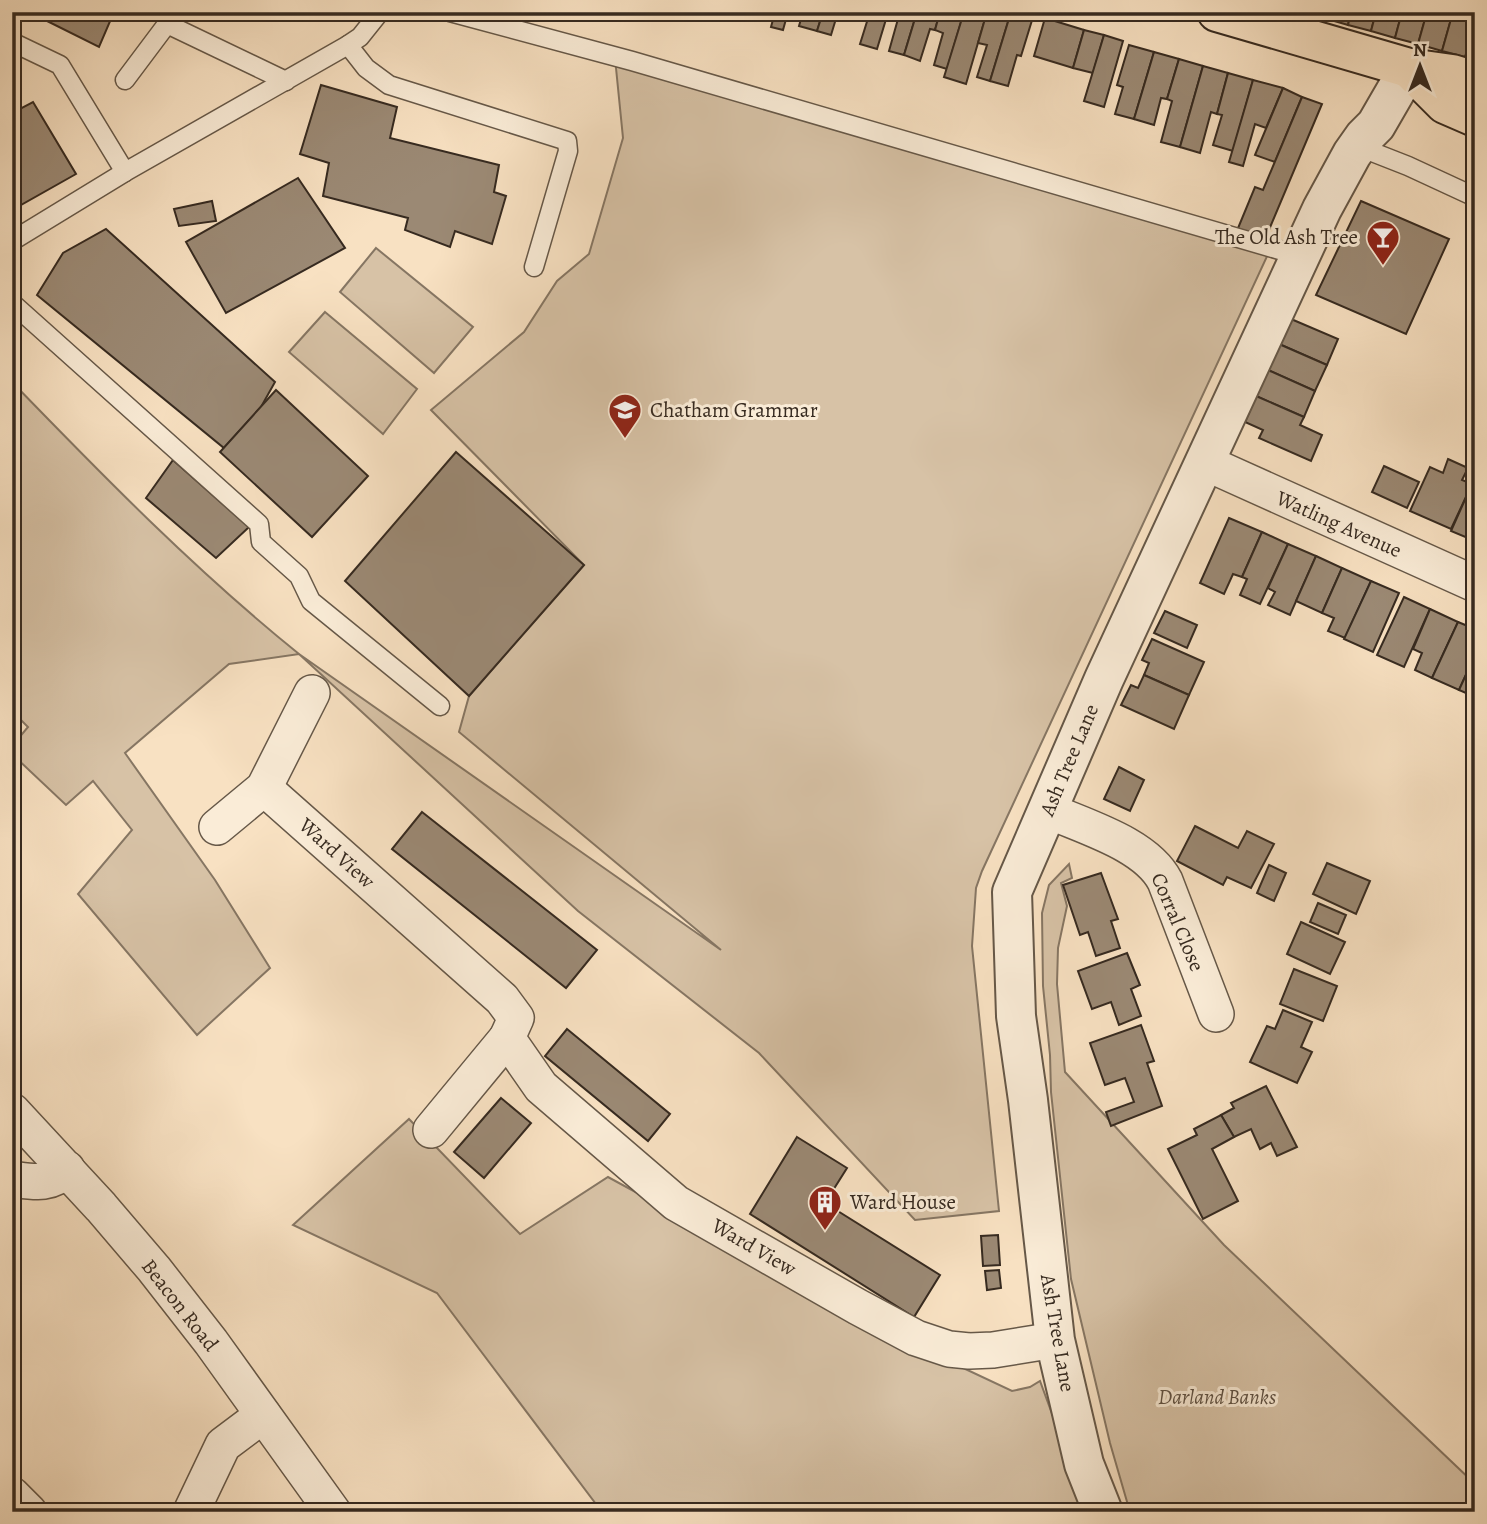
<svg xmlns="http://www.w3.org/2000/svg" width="1487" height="1524" viewBox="0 0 1487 1524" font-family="Alegreya,serif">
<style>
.green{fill:#d7c2a6;stroke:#867663;stroke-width:2}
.building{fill:#9b8974;stroke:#362a20;stroke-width:2}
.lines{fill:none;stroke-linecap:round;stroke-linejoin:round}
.service-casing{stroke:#665848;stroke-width:21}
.minor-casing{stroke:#665848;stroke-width:38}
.tertiary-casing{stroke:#665848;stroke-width:42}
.primary-casing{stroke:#362a20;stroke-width:42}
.service{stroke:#faecd7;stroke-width:18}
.minor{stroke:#faecd7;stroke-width:35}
.tertiary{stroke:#faecd7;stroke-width:38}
.primary{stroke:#f8e1c2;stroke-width:38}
.labels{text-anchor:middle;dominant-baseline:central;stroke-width:6;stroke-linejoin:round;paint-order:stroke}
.poi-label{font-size:21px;fill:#362a20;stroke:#faecd7;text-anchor:start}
.street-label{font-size:21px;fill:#362a20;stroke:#faecd7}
.park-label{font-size:21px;font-style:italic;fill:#5e5042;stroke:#faecd7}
</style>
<rect width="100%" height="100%" fill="#f8e1c2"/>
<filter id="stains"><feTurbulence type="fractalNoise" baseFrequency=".00286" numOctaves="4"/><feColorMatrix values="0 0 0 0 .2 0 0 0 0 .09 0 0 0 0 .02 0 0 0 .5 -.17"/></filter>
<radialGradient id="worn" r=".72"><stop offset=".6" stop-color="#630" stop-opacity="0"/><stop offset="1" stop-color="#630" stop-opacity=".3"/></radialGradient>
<g class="green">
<path d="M615,58L1269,252L982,871L976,888L972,946L999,1211L915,1220L759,1053L578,911L299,654L229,664L125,753L215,880L270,968L197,1035L78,894L132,830L93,781L66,805L12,754V746L28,727L12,711V382C104,477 196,571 299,654L721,950L459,732L469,696L584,565L431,410L524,332L557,281L589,254L623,138Z"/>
<path d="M376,248L473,327L434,373L340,292Z"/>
<path d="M325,312L417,389L383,434L289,352Z"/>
<path d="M1069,864L1072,878L1061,883L1067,906L1058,948L1057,984L1065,1072L1224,1245L1475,1484V1512H1130L1110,1443L1071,1279L1051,1092L1050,1055L1043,986L1042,913L1049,885Z"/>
<path d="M409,1119L520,1234L608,1177L927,1351L1012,1391L1030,1387L1040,1381L1088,1512H602L437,1293L293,1225Z"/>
</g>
<g class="building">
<path d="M29,12H114L99,47Z"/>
<path d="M759,12H775L773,19L758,15Z"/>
<path d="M775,12H788L783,30L771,27Z"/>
<path d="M803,12H823L817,31L799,26Z"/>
<path d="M823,12H838L831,35L817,31Z"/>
<path d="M870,12H893L892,17L887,16L877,49L860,44Z"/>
<path d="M893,12H917L904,55L889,51L898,19L892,17Z"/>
<path d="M917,12H940L935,30L930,29L920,61L904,55Z"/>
<path d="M940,12H964L947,69L934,65L943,33L935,30Z"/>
<path d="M964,12H987L966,84L944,77Z"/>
<path d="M987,12H1011L990,81L977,77L987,45L978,43Z"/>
<path d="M1011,12L1033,17L1021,56L1017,55L1008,86L990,81Z"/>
<path d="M1302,12H1326L1324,18Z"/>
<path d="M1326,12H1351L1348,25L1324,18Z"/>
<path d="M1351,12H1376L1371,31L1348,25Z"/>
<path d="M1376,12H1402L1395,38L1371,31Z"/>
<path d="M1402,12H1427L1418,44L1395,38Z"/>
<path d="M1427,12H1453L1442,51L1418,44Z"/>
<path d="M1453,12H1475V24L1465,57L1442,51Z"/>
<path d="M1045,18L1084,30L1073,68L1034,56Z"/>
<path d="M1084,30L1104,35L1093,73L1073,68Z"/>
<path d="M1104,35L1123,41L1104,107L1084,101Z"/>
<path d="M1129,45L1154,52L1134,119L1115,114L1123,87L1117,85Z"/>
<path d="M1154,52L1179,59L1167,99L1161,98L1154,125L1134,119Z"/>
<path d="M1179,59L1203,66L1180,147L1161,142L1172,101L1167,99Z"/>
<path d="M1203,66L1228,73L1217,114L1211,112L1200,153L1180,147Z"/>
<path d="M1228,73L1253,80L1233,151L1213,145L1222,115L1217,114Z"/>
<path d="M1253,80L1283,88L1266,128L1255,124L1243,166L1229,162Z"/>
<path d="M321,85L397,107L390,138L499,165L494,192L506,196L492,244L455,231L450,247L405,230L408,218L323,196L329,163L300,154Z"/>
<path d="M1283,88L1302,97L1275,162L1255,155Z"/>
<path d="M1302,97L1322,104L1263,244L1236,233L1255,187L1263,190Z"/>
<path d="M33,102L76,174L12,210V113Z"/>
<path d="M298,178L345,248L226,313L186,242Z"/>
<path d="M212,201L216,221L179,226L174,209Z"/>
<path d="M1361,201L1449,239L1406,334L1316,295Z"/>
<path d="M106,229L275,382L261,407L224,448L37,295L63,253Z"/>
<path d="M1291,319L1338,339L1327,365L1279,344Z"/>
<path d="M1279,344L1327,365L1315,391L1268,370Z"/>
<path d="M1268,370L1315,391L1304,417L1256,396Z"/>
<path d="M276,390L368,476L312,537L220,452Z"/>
<path d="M1256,396L1304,417L1300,425L1322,435L1311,461L1259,438L1263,430L1245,422Z"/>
<path d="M456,452L584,565L469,696L345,581Z"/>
<path d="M1448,459L1468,468L1462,480L1472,484L1451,529L1410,511L1430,467L1443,473Z"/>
<path d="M173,460L249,527L216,558L146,498Z"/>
<path d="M1384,466L1419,482L1407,508L1372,492Z"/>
<path d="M1472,484L1475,486V541L1451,531Z"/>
<path d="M1229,518L1262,532L1242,577L1233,574L1224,594L1200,583Z"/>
<path d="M1262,532L1288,544L1260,604L1240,595L1247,579L1242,577Z"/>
<path d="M1288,544L1316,556L1290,615L1268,605L1275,592L1268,588Z"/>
<path d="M1316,556L1342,568L1322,613L1296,601Z"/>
<path d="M1342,568L1371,581L1345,638L1328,631L1334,618L1322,613Z"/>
<path d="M1371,581L1399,593L1373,652L1344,639Z"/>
<path d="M1404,597L1430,609L1404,667L1377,655Z"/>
<path d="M1430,609L1458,622L1432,678L1415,670L1422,653L1413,649Z"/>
<path d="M1165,611L1197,625L1187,648L1154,633Z"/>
<path d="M1458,622L1475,629V655L1459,690L1432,678Z"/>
<path d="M1152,639L1204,662L1189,695L1144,675L1149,663L1142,660Z"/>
<path d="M1475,655V697L1459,690Z"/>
<path d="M1144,675L1189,695L1174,729L1121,705L1131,685L1138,688Z"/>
<path d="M1119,767L1144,780L1130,811L1104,799Z"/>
<path d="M422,812L597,950L566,988L392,849Z"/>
<path d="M1195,826L1238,848L1247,831L1274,844L1251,888L1227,877L1223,885L1177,861Z"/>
<path d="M1327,863L1370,881L1356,914L1313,894Z"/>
<path d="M1269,865L1286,873L1274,901L1257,893Z"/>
<path d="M1101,873L1118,919L1111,921L1120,948L1096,956L1088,932L1080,935L1063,885Z"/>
<path d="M1318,903L1346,915L1338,934L1310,922Z"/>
<path d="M1301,922L1345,942L1330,974L1287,954Z"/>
<path d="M1127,953L1140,985L1131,989L1141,1016L1119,1025L1111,1002L1092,1009L1078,971Z"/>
<path d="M1294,969L1337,986L1323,1021L1280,1004Z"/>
<path d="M1283,1010L1312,1022L1301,1047L1312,1052L1297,1083L1250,1062L1267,1026L1275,1029Z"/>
<path d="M1141,1025L1154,1061L1147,1063L1162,1106L1111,1126L1106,1112L1134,1102L1125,1078L1105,1085L1090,1043Z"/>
<path d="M567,1029L670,1114L648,1141L545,1056Z"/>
<path d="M1266,1086L1297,1147L1277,1156L1271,1143L1260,1149L1251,1129L1234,1137L1221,1115L1234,1108L1231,1103Z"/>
<path d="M501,1098L531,1123L484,1178L454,1152Z"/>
<path d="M1221,1115L1234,1137L1212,1149L1238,1201L1203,1219L1168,1149L1197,1135L1194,1129Z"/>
<path d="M797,1137L847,1168L825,1203L940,1275L914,1317L750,1214Z"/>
<path d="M998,1235L1000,1265L983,1266L981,1236Z"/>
<path d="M999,1270L1001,1288L987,1290L985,1271Z"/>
</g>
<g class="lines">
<defs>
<g id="service">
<path d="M450,12L632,61L1300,256"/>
<path d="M167,24L286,81"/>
<path d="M12,42L60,65L125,172"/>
<path d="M348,45L366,68L389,85L567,141L568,151L534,267"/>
<path d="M125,80L167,24L171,12"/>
<path d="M1357,146L1408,166L1475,197"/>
<path d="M12,241L125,172L348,45L360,37L380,12"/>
<path d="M12,303L259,524L261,542L299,576L311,601L440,706"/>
</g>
<g id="minor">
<path d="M1204,462L1475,584"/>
<path d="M264,788L502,999L516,1018L507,1038L541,1087L676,1203L858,1307L916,1338L949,1349L969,1351L993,1350L1055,1340"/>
<path d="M1047,810C1085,827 1146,844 1165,881L1216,1014"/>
<path d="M217,827L264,788L312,693"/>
<path d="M12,1111L101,1207L154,1269L211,1342L333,1512"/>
<path d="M431,1130L507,1038"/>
<path d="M12,1179C34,1182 50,1186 67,1169"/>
<path d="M12,1495L29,1512"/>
<path d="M191,1512L223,1445L263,1415"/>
</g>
<path id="tertiary" d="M1103,1512L1084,1464L1055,1340L1028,1100L1016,1016L1012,892L1104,679L1322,209L1352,154L1364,137L1376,125L1409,68"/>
<g id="primary">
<path d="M1217,12L1409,68L1452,74L1475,81"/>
<path d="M1409,68L1445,104L1475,117"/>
</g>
</defs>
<use href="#service" class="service-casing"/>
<use href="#minor" class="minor-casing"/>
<use href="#tertiary" class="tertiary-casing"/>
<use href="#primary" class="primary-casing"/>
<use href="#service" class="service"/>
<use href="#minor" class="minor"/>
<use href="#tertiary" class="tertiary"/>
<use href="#primary" class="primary"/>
</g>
<defs>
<symbol id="bar-pin" viewBox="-11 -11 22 30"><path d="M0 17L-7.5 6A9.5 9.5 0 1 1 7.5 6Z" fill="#8f2418" stroke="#faecd7"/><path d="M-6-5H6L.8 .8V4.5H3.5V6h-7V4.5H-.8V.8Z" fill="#fff"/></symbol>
<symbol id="school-pin" viewBox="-11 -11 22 30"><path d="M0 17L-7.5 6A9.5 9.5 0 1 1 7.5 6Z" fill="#8f2418" stroke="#faecd7"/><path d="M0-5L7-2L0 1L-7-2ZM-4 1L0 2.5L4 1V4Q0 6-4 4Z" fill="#fff"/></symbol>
<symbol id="building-pin" viewBox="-11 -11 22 30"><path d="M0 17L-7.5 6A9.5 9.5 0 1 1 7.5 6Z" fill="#8f2418" stroke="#faecd7"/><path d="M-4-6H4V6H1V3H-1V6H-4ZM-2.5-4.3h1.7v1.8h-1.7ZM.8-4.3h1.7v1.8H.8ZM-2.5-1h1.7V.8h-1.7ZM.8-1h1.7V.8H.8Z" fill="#fff"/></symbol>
</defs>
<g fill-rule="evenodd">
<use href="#bar-pin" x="1364" y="218" width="38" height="52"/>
<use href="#school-pin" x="606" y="391" width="38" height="52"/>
<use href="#building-pin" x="806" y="1183" width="38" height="52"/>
</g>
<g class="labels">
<g class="poi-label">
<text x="1358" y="237" text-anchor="end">The Old Ash Tree</text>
<text x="650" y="410">Chatham Grammar</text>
<text x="850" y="1202">Ward House</text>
</g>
<g class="street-label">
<text transform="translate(1339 524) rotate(24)">Watling Avenue</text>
<text transform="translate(1069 760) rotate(-67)">Ash Tree Lane</text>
<text transform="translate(337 853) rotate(42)">Ward View</text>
<text transform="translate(1178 922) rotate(67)">Corral Close</text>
<text transform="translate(754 1247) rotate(30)">Ward View</text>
<text transform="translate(180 1305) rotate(52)">Beacon Road</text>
<text transform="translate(1058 1333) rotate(80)">Ash Tree Lane</text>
</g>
<g class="park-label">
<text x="1217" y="1397">Darland Banks</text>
</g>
</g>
<rect width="1487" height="1524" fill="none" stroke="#f8e1c2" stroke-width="42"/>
<rect x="14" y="14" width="1459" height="1496" fill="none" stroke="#362a20" stroke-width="3.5"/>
<rect x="21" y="21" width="1445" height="1482" fill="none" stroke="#362a20" stroke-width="2"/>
<g transform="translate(1420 66)" stroke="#faecd7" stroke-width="5" paint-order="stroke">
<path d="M0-5L12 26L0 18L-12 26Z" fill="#362a20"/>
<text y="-10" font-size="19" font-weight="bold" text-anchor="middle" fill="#362a20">N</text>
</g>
<rect width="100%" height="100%" filter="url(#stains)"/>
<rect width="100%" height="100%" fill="url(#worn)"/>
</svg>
